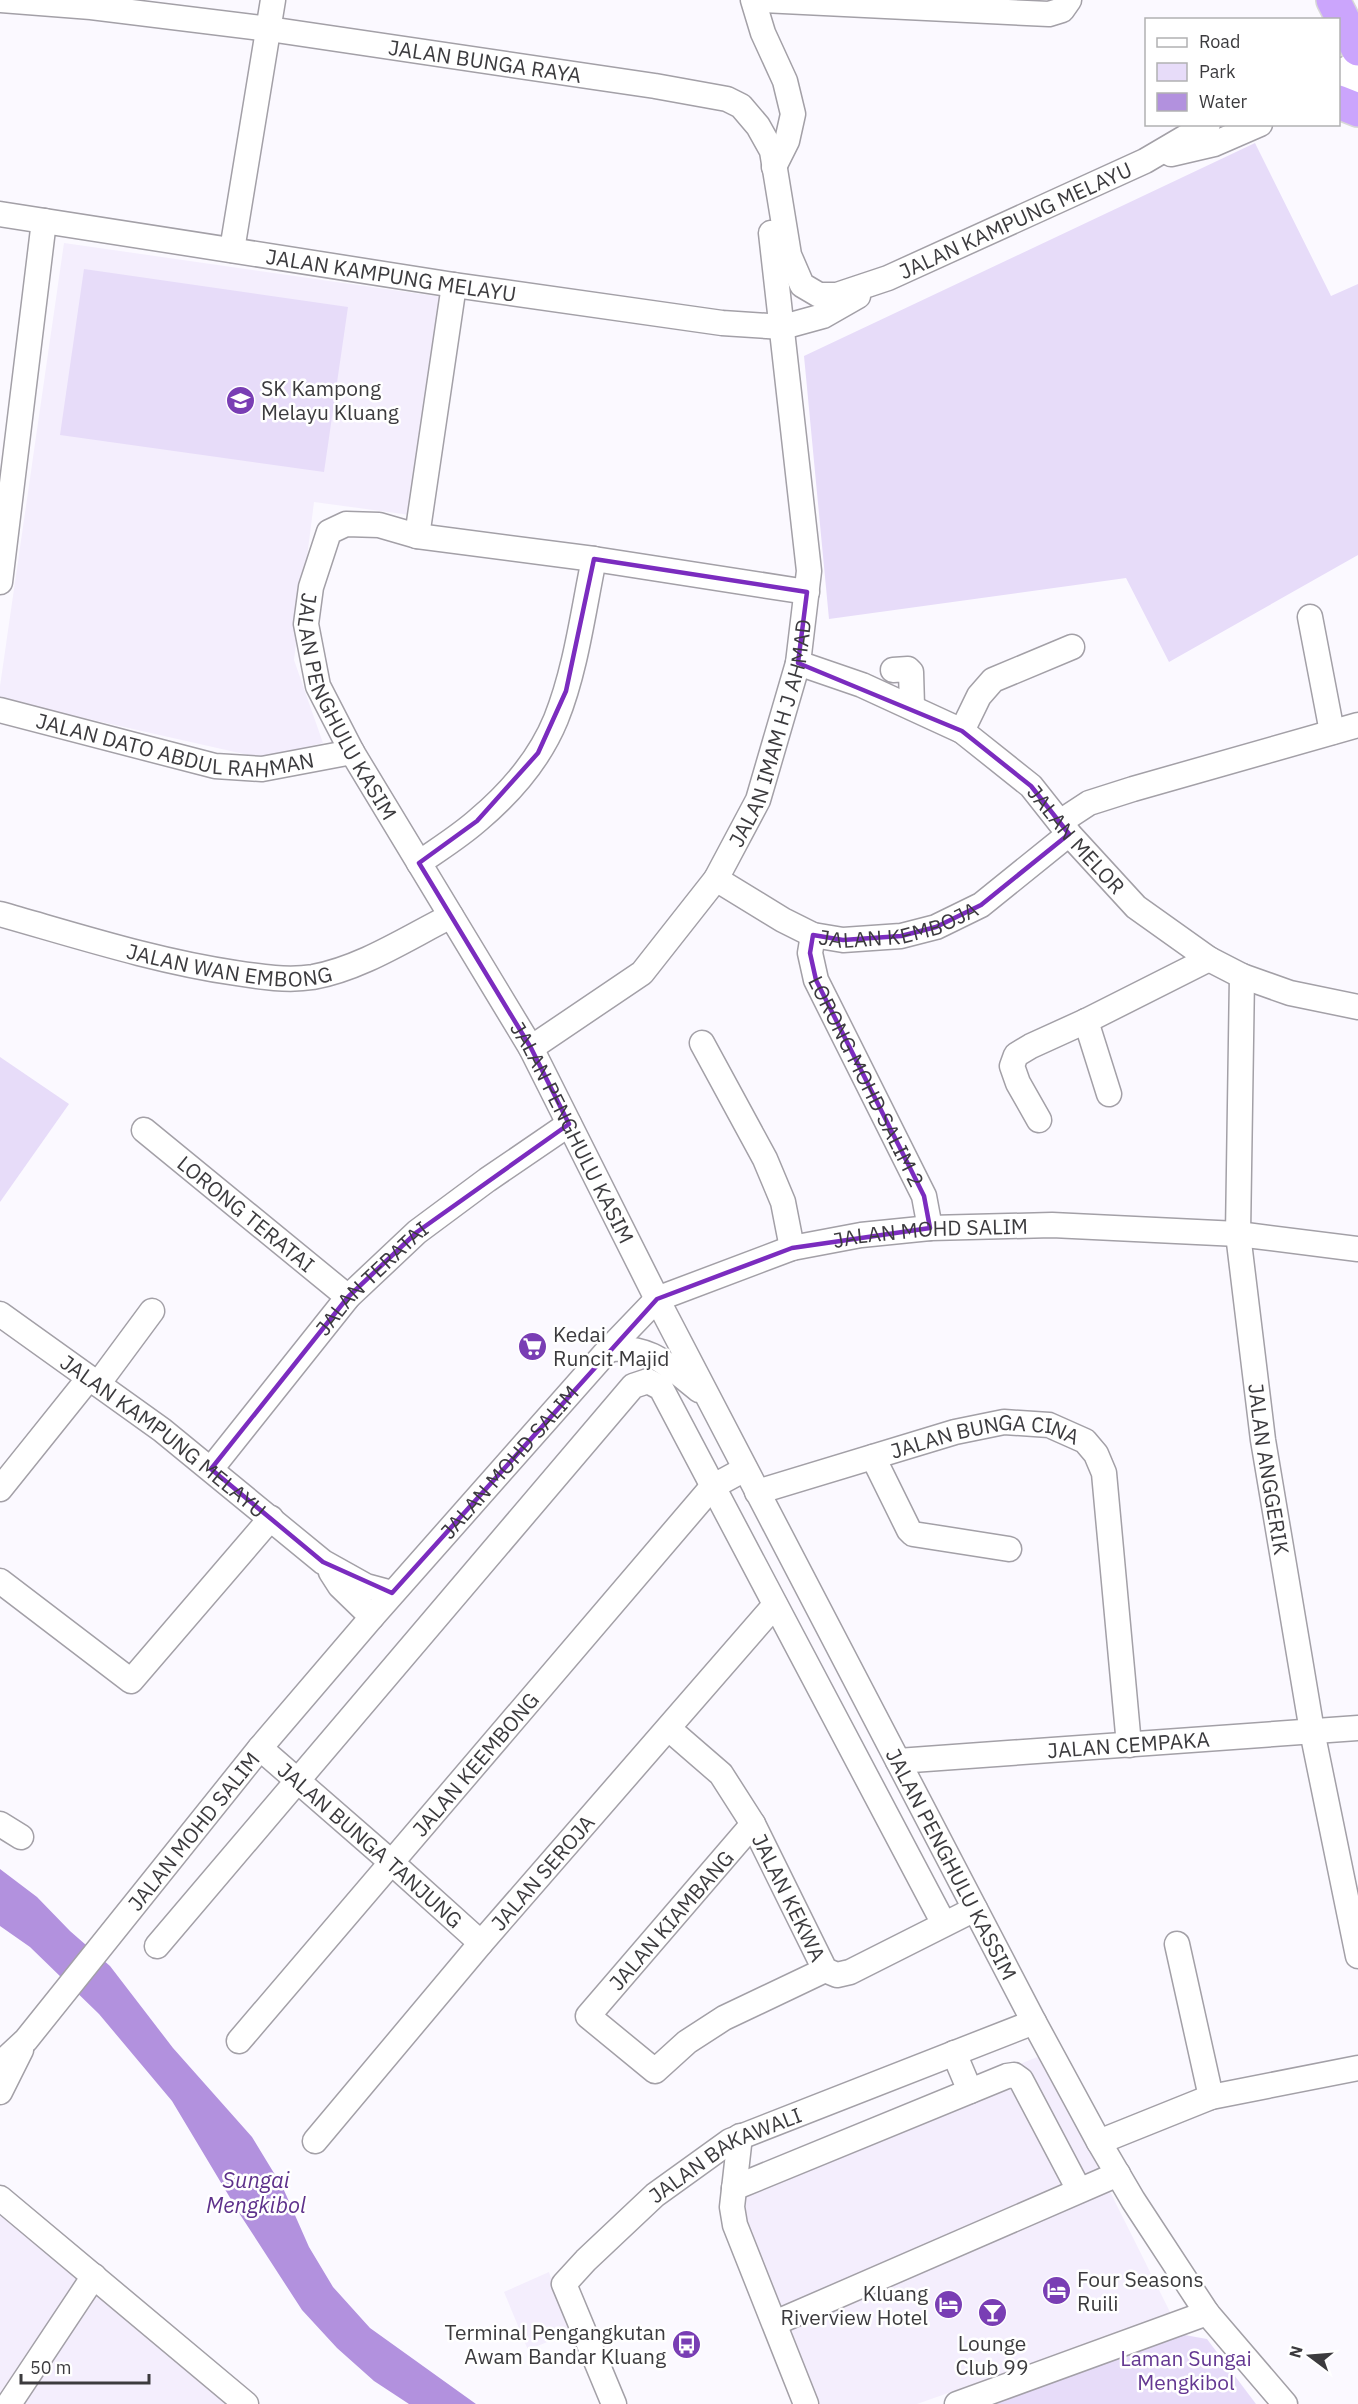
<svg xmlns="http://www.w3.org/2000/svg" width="1358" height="2404" viewBox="0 0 1358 2404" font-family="'IBM Plex Sans',sans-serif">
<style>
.built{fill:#f4eefd}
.green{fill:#e7dcf9}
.water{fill:#b291de}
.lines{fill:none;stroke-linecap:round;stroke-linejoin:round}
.minor-casing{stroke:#a3a0a7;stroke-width:27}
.highway-casing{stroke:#d8d8d8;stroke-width:36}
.minor{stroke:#fff;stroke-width:24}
.highway{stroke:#cba5fc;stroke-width:33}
.marked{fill:none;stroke:#7b2cbf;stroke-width:4.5;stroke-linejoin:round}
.labels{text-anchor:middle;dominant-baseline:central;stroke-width:5;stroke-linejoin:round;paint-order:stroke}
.street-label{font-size:21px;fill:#3c3b3e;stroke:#fff}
.poi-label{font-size:21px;fill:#3c3b3e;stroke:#fff;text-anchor:start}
.park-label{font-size:21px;fill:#643892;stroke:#fff}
.water-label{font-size:22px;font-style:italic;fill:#5e318b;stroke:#fff}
</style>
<rect width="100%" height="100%" fill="#fbf9ff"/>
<g class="built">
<path d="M64,243L449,298L425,517L314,502L294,660L323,743L262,758L0,699V686Z"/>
<path d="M1042,2055L1171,2314L917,2404H813L741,2224L742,2178Z"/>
<path d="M0,2207L233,2404H0Z"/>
<path d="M549,2272L569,2333L528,2350L504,2292Z"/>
</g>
<g class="green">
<path d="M1255,143L1331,296L1358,284V555L1169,662L1126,578L829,619L804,356Z"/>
<path d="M84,269L348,307L324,472L60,435Z"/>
<path d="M0,1057L69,1104L0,1202Z"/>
<path d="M1179,2334L1207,2339L1256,2404H988Z"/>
</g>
<path class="water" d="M0,1869L37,1897L70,1931L110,1966L173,2048L252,2137L283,2188L309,2247L333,2287L370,2328L476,2404H409L374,2381L337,2348L302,2310L241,2216L172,2101L99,2014L30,1947L0,1926Z"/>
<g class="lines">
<defs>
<g id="minor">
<path id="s1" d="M0,0L91,7L269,29L655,86L727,99L741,106L758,126L772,151L789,255L802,285L819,295H837L888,278L1145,161L1208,124"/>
<path d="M753,0L763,33L785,81L793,114L787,141L774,167"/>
<path d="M761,0L1049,14L1062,10L1069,0"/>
<path d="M1338,72L1358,64"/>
<path d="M1338,94L1358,87"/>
<path d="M1171,154L1214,144L1260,124"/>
<path id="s2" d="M0,214L454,285L722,323L783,327L823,316L858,296"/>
<path d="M232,250L273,0"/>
<path d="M417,536L454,285"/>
<path d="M0,582L44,221"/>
<path id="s3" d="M807,592L594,559L417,536L379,525L346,524L329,532L311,587L306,624L318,686L352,752L531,1048L657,1299L1034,2022L1099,2142L1133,2200L1207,2313L1285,2404"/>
<path d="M1310,617L1332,732"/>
<path id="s4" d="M798,663L862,685L962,731L1031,786L1069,834L1136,907L1209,959L1242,976L1290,993L1358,1007"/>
<path d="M893,670L908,669L911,672L912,706"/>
<path id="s5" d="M0,710L215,766L262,769L352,752"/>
<path d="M962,731L979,696L993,680L1072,647"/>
<path d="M1060,822L1089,803L1133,789L1358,725"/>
<path d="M419,863C439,849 460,836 478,820C510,793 540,758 556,719C576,669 583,612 594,559"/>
<path id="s6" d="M716,879L783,920L813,935L843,940L901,936L936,927L981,905L1069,834"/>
<path id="s7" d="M0,914C78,936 155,961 236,973C261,977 288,981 313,977C362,968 407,938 451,916"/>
<path id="s8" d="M813,935L810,953L816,980L924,1196L930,1228"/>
<path id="s9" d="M1242,976L1238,1234L1263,1440L1312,1731L1358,1956"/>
<path d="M1086,1021L1109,1094"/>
<path d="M702,1043L765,1159L783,1202L792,1248"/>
<path id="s10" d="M531,1048L642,973L716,879L758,800L798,663L809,571L771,233"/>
<path d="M1039,1120L1018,1083L1012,1066L1016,1055L1031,1046L1086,1021L1209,959"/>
<path id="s11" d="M144,1130L348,1297"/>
<path id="s12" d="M0,1314L162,1430L323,1562L366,1586L392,1593"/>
<path d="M609,1349C653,1346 667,1365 699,1390"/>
<path d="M98,1384L152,1311"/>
<path d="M873,1457L909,1530L913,1534L1009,1549"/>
<path id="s13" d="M211,1469L348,1297L417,1232L487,1180L569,1124"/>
<path d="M0,1489L89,1378"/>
<path id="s14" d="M757,1492L955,1432L1004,1422L1049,1425L1085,1441L1096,1454L1104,1473L1129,1745"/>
<path d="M331,1572L340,1586L372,1617"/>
<path d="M0,1581L131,1681L271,1518"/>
<path id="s15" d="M669,1729L721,1774L753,1824L825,1970L837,1975L850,1972L975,1909"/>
<path id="s16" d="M260,1748L391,1862L481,1943"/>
<path id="s17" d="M898,1761L1358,1728"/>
<path d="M0,1824L21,1837"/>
<path d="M753,1824L588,2016L655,2071L687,2042L724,2018L825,1970"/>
<path d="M1177,1944L1211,2097"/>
<path d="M157,1946L633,1386L648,1381L661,1388L944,1924"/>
<path id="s18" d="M239,2041L712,1487L745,1469"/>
<path d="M954,2053L970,2091"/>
<path id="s19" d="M0,2064L26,2040L260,1748L372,1617L609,1349L657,1299L792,1248L861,1235L930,1228L1052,1225L1238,1234L1358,1249"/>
<path d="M0,2092L21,2050"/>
<path d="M740,2136L732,2207L735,2225L806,2404"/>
<path id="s20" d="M315,2141L481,1943L775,1605"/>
<path d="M1099,2142L1211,2097L1358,2068"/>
<path d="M734,2188L1007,2076L1014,2075L1021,2080L1079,2190"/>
<path d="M0,2198L246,2404"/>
<path d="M775,2323L1118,2174"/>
<path d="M9,2404L94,2276"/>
<path id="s21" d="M614,2404L564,2284L586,2260L655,2195L730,2141L1034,2022"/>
<path d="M957,2404L1207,2313"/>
</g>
<g id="highway">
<path d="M1333,0L1358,49"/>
<path d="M1338,102L1358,110"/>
</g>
</defs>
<use href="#minor" class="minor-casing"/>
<use href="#highway" class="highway-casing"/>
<use href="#minor" class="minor"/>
<use href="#highway" class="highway"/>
</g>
<path class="marked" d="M594,559L807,592L798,663L962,731L1031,786L1069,834L981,905L936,927L901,936L843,940L813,935L810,953L816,980L924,1196L930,1228L792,1248L657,1299L392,1593L323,1562L211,1469L348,1297L417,1232L569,1124L531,1048L419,863L477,821L538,753L566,691Z"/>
<defs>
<symbol id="school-disc" viewBox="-11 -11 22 22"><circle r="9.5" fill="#793eb4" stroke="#fff"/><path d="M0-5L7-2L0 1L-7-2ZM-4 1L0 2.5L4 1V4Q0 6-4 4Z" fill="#fff"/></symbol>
<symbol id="supermarket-disc" viewBox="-11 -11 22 22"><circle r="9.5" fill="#793eb4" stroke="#fff"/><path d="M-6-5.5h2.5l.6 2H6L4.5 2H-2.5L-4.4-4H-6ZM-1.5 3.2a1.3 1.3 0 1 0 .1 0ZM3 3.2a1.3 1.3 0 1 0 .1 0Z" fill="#fff"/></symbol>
<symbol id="hotel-disc" viewBox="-11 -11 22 22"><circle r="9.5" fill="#793eb4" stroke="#fff"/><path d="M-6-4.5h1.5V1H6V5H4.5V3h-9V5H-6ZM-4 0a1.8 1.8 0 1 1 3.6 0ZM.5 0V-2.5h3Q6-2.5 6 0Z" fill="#fff"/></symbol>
<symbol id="bar-disc" viewBox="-11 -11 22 22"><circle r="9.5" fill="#793eb4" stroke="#fff"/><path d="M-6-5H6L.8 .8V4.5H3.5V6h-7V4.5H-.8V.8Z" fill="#fff"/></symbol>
<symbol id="bus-disc" viewBox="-11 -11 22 22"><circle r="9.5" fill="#793eb4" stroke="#fff"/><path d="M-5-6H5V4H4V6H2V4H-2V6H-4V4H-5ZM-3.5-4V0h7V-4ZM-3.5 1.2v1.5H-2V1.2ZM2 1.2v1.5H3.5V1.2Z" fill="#fff"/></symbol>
</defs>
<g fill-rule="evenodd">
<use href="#school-disc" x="224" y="384" width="33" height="33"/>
<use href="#supermarket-disc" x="516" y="1330" width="33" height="33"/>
<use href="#hotel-disc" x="1040" y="2274" width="33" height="33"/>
<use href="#hotel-disc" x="932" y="2288" width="33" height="33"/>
<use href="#bar-disc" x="976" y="2296" width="33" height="33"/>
<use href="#bus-disc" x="670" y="2328" width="33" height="33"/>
</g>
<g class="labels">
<g class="street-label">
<text stroke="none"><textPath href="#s1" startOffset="489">JALAN BUNGA RAYA</textPath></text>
<text stroke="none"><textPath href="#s1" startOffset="1174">JALAN KAMPUNG MELAYU</textPath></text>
<text stroke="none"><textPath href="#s2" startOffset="396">JALAN KAMPUNG MELAYU</textPath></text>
<text stroke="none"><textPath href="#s3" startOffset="672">JALAN PENGHULU KASIM</textPath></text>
<text stroke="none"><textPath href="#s10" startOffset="411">JALAN IMAM H J AHMAD</textPath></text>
<text stroke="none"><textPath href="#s5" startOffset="180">JALAN DATO ABDUL RAHMAN</textPath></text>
<text stroke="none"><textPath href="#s4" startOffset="336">JALAN MELOR</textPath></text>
<text stroke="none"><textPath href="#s6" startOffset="200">JALAN KEMBOJA</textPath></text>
<text stroke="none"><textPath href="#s7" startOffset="236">JALAN WAN EMBONG</textPath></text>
<text stroke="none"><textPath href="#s8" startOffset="159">LORONG MOHD SALIM 2</textPath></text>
<text stroke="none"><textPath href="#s3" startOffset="1158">JALAN PENGHULU KASIM</textPath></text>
<text stroke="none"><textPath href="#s11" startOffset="132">LORONG TERATAI</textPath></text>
<text stroke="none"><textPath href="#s19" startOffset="1293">JALAN MOHD SALIM</textPath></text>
<text stroke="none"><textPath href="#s13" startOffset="250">JALAN TERATAI</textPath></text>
<text stroke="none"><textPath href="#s12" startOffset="204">JALAN KAMPUNG MELAYU</textPath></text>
<text stroke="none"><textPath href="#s14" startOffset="237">JALAN BUNGA CINA</textPath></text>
<text stroke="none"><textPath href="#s19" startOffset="789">JALAN MOHD SALIM</textPath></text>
<text stroke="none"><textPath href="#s9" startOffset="495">JALAN ANGGERIK</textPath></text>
<text stroke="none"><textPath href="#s17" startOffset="231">JALAN CEMPAKA</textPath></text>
<text stroke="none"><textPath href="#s18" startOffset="364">JALAN KEEMBONG</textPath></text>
<text stroke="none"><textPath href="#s19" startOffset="303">JALAN MOHD SALIM</textPath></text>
<text stroke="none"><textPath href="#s16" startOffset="147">JALAN BUNGA TANJUNG</textPath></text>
<text stroke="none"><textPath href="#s3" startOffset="1982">JALAN PENGHULU KASSIM</textPath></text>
<text stroke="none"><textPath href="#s20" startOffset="352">JALAN SEROJA</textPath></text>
<text stroke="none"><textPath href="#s15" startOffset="210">JALAN KEKWA</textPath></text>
<text transform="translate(671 1920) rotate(-49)">JALAN KIAMBANG</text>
<text stroke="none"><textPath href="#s21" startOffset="339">JALAN BAKAWALI</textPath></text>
</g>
<g class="poi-label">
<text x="261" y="388">SK Kampong<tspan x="261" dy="24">Melayu Kluang</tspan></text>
<text x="553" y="1334">Kedai<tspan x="553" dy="24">Runcit Majid</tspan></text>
<text x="1077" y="2279">Four Seasons<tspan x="1077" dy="24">Ruili</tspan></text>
<text x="928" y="2293" text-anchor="end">Kluang<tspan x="928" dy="24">Riverview Hotel</tspan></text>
<text x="666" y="2332" text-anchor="end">Terminal Pengangkutan<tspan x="666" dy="24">Awam Bandar Kluang</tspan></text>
<text x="992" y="2343" text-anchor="middle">Lounge<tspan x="992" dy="24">Club 99</tspan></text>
</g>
<g class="park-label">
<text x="1186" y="2358">Laman Sungai<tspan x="1186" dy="24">Mengkibol</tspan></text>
</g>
<g class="water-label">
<text x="256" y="2179">Sungai<tspan x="256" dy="25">Mengkibol</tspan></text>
</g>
</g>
<rect x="1145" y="18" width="195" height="108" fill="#ffffff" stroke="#b1b1b2" stroke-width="1.5"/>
<rect x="1157" y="38" width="30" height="9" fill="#ffffff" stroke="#b1b1b2" stroke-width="1.5"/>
<text x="1199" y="48" font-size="18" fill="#3c3b3e">Road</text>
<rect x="1157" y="63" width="30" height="18" fill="#e7dcf9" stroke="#b1b1b2" stroke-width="1.5"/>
<text x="1199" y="78" font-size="18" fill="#3c3b3e">Park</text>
<rect x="1157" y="93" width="30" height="18" fill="#b291de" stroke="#b1b1b2" stroke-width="1.5"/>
<text x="1199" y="108" font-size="18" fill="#3c3b3e">Water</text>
<g transform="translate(1310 2356) rotate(286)" stroke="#ffffff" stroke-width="4.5" paint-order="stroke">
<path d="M0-4.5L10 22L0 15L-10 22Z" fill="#3c3b3e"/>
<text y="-9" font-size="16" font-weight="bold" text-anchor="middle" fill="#3c3b3e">N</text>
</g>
<path d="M21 2374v9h128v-9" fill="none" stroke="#3c3b3e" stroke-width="3"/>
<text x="30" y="2374" font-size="18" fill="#3c3b3e" stroke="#ffffff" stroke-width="4.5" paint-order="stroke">50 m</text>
</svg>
